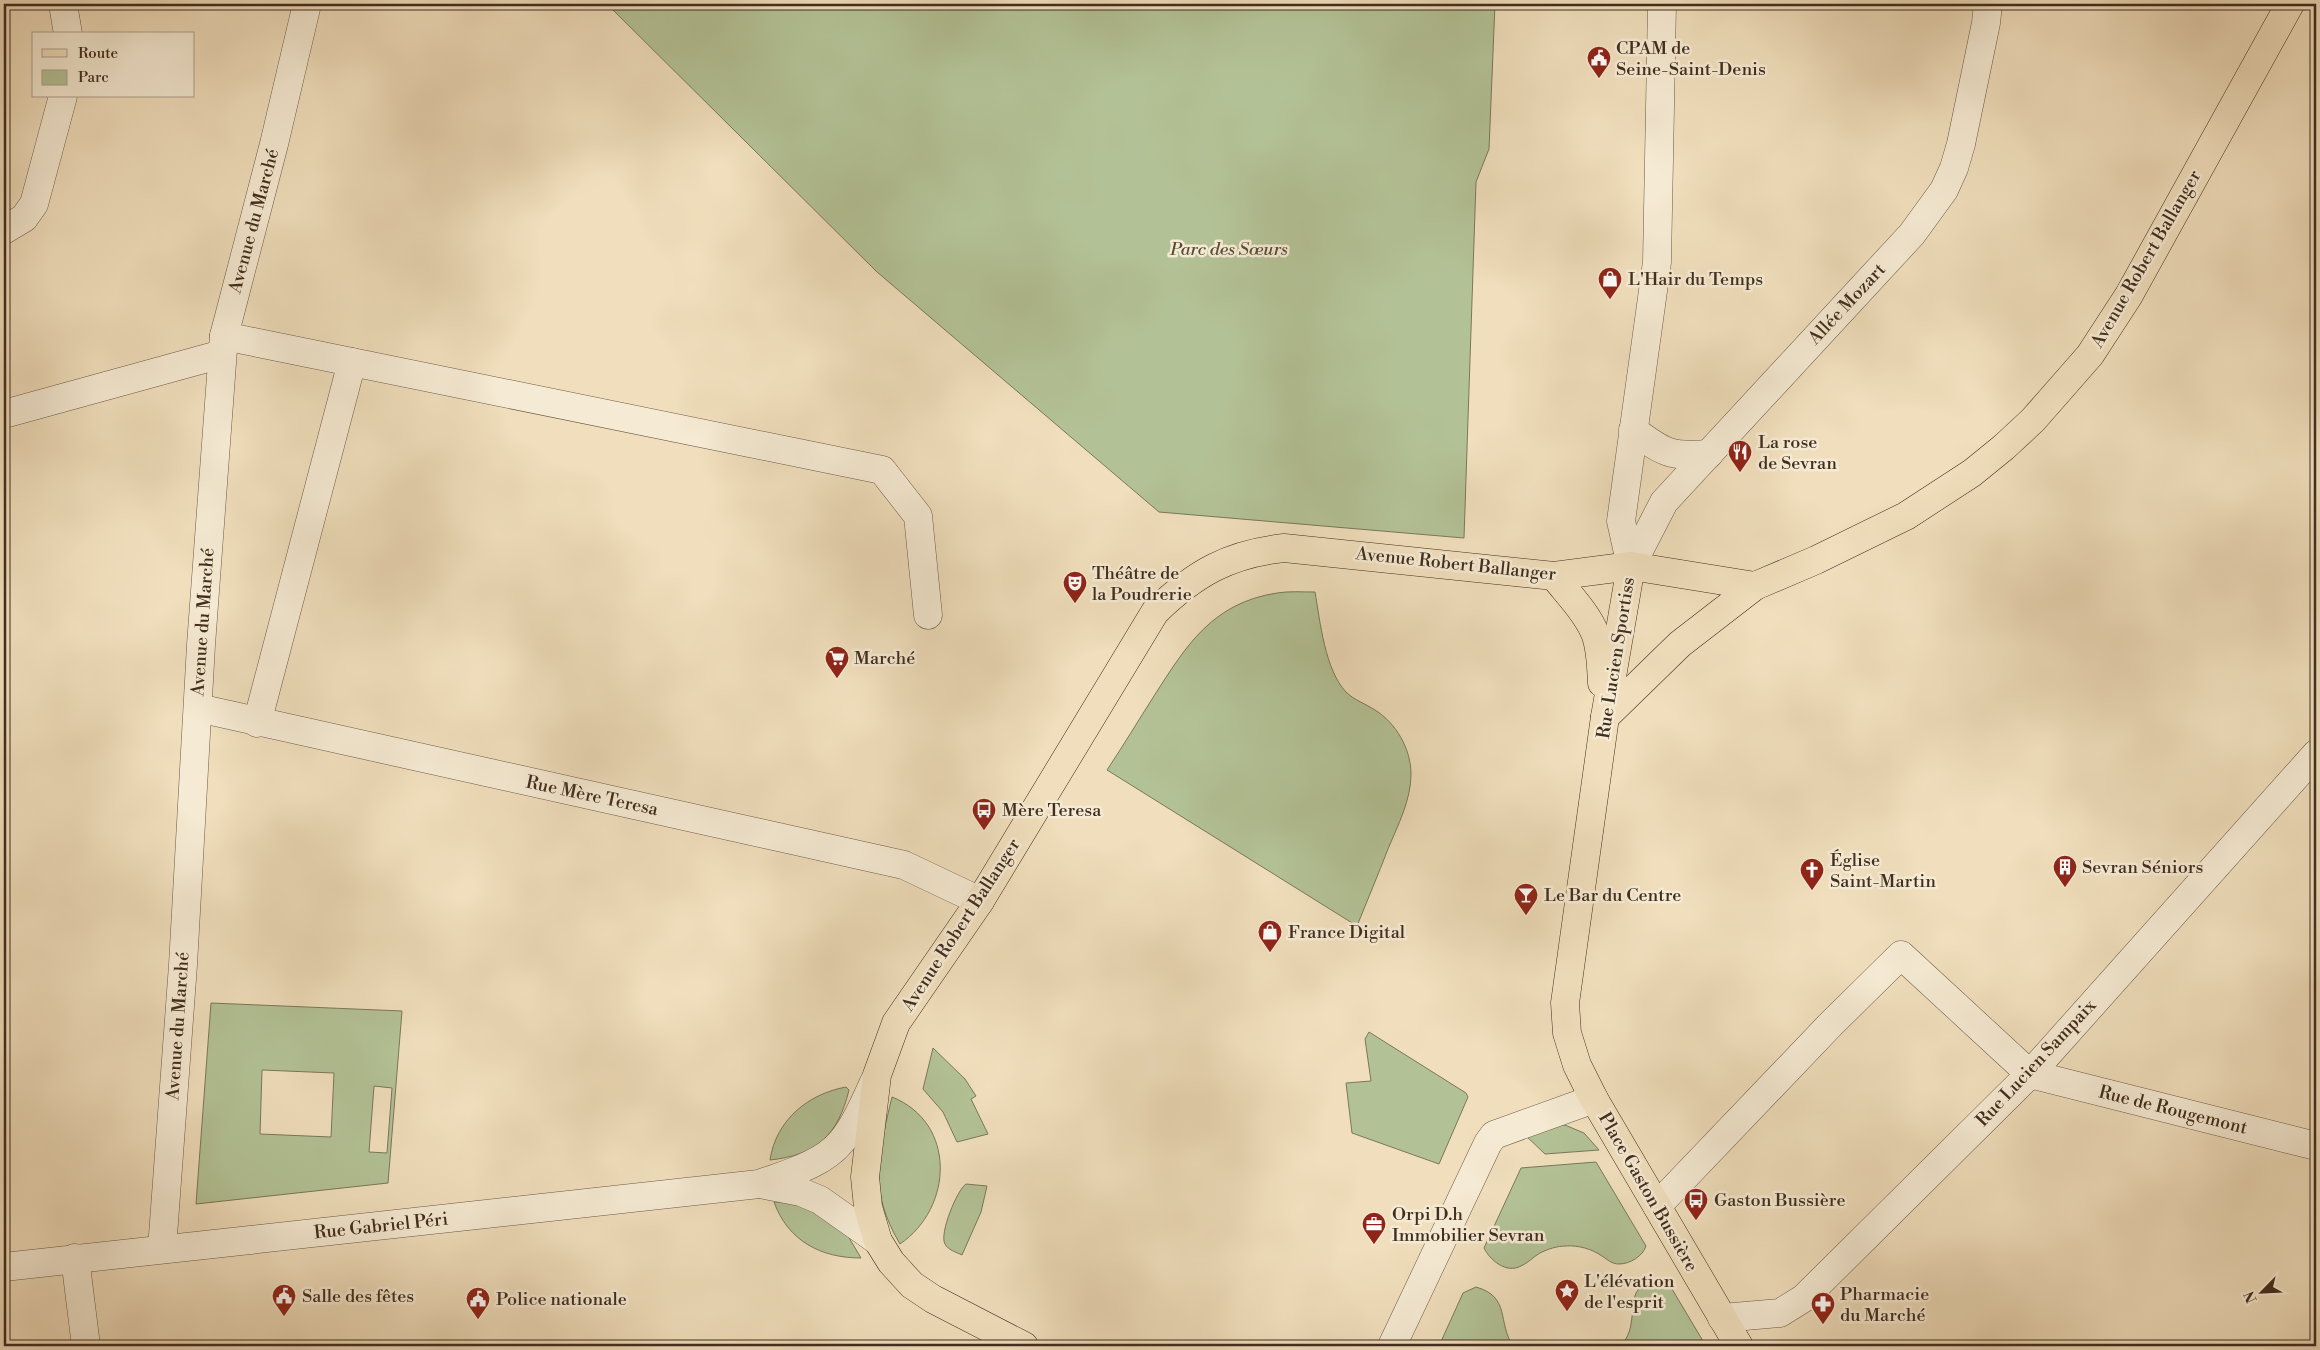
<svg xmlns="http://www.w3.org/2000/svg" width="2320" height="1350" viewBox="0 0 2320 1350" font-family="'Libre Bodoni',serif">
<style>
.green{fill:#b3c296;stroke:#7a785a;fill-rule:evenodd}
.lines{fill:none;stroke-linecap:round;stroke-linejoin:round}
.minor-casing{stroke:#6d5a46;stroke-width:29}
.major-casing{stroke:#412e1e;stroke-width:29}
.minor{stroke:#f5ead3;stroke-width:28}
.major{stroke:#f0debc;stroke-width:28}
.labels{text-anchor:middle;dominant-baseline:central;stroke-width:5;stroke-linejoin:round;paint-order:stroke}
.poi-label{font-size:18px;fill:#412e1e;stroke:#f5ead3;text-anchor:start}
.street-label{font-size:18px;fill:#412e1e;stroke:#f5ead3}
.park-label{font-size:18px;font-style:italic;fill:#584c36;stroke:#f5ead3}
</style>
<rect width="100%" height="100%" fill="#f0debc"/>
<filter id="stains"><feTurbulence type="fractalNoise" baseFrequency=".004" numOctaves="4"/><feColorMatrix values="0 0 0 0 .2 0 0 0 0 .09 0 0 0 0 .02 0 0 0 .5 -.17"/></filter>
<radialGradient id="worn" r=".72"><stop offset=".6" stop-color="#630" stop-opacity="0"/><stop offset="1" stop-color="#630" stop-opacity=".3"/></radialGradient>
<g class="green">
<path d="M607,4H1495L1489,149L1476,182L1464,538L1159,512L877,272Z"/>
<path d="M1315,592C1320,621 1325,670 1346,692C1354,700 1366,704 1375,710C1396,723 1411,749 1411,774C1411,800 1398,825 1388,849C1378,875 1367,901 1357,926L1107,770C1123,746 1138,721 1154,696C1186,646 1212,603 1277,593C1289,591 1302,592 1315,592Z"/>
<path d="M211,1003L402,1011L388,1183L196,1204ZM262,1070L334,1073L331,1137L260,1134ZM374,1086L392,1088L387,1153L369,1152Z"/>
<path d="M1369,1032L1466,1093L1468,1097L1439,1164L1352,1133L1346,1083L1371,1081L1365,1039Z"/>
<path d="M933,1048L965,1079L976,1096L971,1099L988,1134L957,1142L943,1112L923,1089Z"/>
<path d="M846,1087L849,1090C838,1135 817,1155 770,1160C776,1120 808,1094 846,1087Z"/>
<path d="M892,1097C957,1123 953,1208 900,1244C868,1190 878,1156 892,1097Z"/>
<path d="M1565,1125L1584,1133L1599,1150L1545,1154L1524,1134L1550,1126Z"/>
<path d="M1596,1162L1646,1246C1643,1256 1630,1264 1619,1264C1612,1264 1608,1260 1602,1256C1592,1249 1578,1245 1566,1246C1557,1246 1548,1249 1540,1253C1533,1257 1528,1263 1521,1266C1506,1274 1490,1260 1484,1248L1521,1168Z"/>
<path d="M966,1184L987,1186L981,1212L962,1255C956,1252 948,1250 945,1244C939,1234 957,1190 966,1184Z"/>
<path d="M774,1202H785L805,1206L848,1236L861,1258C821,1258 788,1241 774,1202Z"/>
<path d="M1655,1279H1666L1706,1346H1622C1626,1339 1630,1332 1631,1324C1635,1302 1629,1288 1655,1279Z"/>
<path d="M1476,1287C1511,1297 1497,1322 1513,1346H1439L1463,1293Z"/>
</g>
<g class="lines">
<defs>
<g id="minor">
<path d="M63,4L68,34"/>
<path d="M4,230L24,218L34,204L63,96"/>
<path d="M224,336L882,470L918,516L928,615"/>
<path d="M4,414L222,354"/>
<path d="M1633,430C1664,453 1670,457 1709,454"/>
<path d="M1631,566L1664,502L1912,234L1944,190L1954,168L1961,144L1986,23L1988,4"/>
<path d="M1631,566L1621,521L1657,262L1662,4"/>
<path d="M198,708L904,865L980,901"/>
<path d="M257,723L352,362"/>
<path d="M760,1184L801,1192L820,1200L878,1241"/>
<path d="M1657,1206L1830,1025L1901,955L2030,1074L2316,1146"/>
<path d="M162,1249L183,965L201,645L224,336L274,144L307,4"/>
<path d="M75,1258L86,1346"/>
<path d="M4,1267L759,1184C786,1174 822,1165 841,1142C856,1124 865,1101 875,1080"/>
<path d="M1722,1318L1780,1313L1804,1298L2030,1074L2316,754"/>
<path d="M1392,1346L1488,1143L1494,1135L1594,1099"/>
</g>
<g id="major">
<path d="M1631,566L1605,717L1565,1003L1567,1033L1577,1065L1594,1099L1739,1346"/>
<path d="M1554,576C1568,594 1586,612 1595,633C1601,648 1601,667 1602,683"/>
<path d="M1605,717L1680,644L1755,586"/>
<path d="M1024,1346L933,1299L912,1285L891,1262L878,1241L868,1207L865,1177L877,1075L896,1023L980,901L1155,612C1195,573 1229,554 1284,548L1554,576L1631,566L1755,586L1816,560L1906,516L1972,473L2004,447L2033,420L2090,355L2129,295L2290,4"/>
</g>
</defs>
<use href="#minor" class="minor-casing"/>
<use href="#major" class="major-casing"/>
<use href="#minor" class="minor"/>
<use href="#major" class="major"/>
</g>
<defs>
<symbol id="civic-pin" viewBox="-11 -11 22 30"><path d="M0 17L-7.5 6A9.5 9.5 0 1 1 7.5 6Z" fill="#8f2418" stroke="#f5ead3"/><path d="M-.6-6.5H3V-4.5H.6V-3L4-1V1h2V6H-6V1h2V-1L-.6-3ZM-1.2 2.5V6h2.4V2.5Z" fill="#fff"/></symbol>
<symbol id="shop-pin" viewBox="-11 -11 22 30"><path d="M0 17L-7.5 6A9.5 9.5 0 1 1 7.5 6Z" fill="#8f2418" stroke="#f5ead3"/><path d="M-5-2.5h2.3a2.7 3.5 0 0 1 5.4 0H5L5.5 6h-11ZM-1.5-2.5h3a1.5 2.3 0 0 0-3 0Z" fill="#fff"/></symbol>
<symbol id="restaurant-pin" viewBox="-11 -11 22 30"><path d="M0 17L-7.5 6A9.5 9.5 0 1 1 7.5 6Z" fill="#8f2418" stroke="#f5ead3"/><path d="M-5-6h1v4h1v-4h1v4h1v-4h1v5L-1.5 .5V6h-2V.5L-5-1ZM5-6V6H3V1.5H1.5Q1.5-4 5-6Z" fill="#fff"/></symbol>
<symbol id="theatre-pin" viewBox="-11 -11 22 30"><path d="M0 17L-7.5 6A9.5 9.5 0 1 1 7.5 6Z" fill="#8f2418" stroke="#f5ead3"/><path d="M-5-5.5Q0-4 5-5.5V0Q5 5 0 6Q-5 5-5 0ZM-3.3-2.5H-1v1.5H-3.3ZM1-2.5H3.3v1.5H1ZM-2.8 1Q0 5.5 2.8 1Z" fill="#fff"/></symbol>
<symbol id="supermarket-pin" viewBox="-11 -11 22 30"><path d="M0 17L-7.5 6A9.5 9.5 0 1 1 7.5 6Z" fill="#8f2418" stroke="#f5ead3"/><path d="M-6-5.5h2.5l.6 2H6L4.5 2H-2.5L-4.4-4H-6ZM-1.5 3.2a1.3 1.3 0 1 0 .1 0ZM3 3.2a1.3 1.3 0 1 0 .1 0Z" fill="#fff"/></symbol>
<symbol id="bus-pin" viewBox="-11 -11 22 30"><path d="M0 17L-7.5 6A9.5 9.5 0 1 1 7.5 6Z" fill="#8f2418" stroke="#f5ead3"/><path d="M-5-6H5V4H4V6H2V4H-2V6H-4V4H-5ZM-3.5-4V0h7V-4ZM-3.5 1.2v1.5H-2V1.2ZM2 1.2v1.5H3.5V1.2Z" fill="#fff"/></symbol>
<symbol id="building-pin" viewBox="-11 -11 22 30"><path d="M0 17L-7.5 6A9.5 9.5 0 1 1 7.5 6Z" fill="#8f2418" stroke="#f5ead3"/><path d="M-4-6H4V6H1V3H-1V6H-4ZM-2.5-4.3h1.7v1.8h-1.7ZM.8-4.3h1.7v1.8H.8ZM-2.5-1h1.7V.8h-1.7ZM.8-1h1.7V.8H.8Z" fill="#fff"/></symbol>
<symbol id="church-pin" viewBox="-11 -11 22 30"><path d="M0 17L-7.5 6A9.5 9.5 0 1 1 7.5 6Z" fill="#8f2418" stroke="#f5ead3"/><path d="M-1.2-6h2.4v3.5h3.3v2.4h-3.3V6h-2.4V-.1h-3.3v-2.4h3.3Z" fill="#fff"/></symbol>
<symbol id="bar-pin" viewBox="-11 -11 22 30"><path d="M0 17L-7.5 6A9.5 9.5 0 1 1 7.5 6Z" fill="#8f2418" stroke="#f5ead3"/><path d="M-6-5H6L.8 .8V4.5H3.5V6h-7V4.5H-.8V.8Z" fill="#fff"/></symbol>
<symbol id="office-pin" viewBox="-11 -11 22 30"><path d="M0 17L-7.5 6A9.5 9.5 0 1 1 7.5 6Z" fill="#8f2418" stroke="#f5ead3"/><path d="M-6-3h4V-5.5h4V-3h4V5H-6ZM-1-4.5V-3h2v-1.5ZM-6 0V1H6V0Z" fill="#fff"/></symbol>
<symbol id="sight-pin" viewBox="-11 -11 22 30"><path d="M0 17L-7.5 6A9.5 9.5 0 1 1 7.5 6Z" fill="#8f2418" stroke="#f5ead3"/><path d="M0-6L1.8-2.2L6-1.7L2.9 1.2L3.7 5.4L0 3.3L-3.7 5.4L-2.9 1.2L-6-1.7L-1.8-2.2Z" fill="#fff"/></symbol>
<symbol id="pharmacy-pin" viewBox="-11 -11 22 30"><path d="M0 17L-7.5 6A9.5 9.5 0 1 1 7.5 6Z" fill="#8f2418" stroke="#f5ead3"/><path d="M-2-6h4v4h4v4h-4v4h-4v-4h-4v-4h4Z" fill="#fff"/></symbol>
</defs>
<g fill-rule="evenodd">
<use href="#civic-pin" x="1585" y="44" width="28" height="38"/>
<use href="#shop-pin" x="1596" y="265" width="28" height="38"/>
<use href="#restaurant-pin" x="1726" y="438" width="28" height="38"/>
<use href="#theatre-pin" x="1061" y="569" width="28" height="38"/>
<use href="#supermarket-pin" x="823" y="644" width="28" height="38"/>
<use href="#bus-pin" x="970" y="796" width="28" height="38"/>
<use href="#building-pin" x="2051" y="853" width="28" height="38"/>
<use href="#church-pin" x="1798" y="856" width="28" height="38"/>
<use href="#bar-pin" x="1512" y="881" width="28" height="38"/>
<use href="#shop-pin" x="1256" y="918" width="28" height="38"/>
<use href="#bus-pin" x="1682" y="1186" width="28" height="38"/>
<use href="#office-pin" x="1360" y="1210" width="28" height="38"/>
<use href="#sight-pin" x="1553" y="1277" width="28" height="38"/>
<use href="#civic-pin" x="270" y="1282" width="28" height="38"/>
<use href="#civic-pin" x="464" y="1285" width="28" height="38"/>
<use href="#pharmacy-pin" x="1809" y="1290" width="28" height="38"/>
</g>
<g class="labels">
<g class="poi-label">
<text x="1616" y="48">CPAM de<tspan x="1616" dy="21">Seine-Saint-Denis</tspan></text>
<text x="1628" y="279">L'Hair du Temps</text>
<text x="1758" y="442">La rose<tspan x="1758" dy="21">de Sevran</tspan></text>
<text x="1092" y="573">Théâtre de<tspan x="1092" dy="21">la Poudrerie</tspan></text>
<text x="854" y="658">Marché</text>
<text x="1002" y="810">Mère Teresa</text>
<text x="1830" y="860">Église<tspan x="1830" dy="21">Saint-Martin</tspan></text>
<text x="2082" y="867">Sevran Séniors</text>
<text x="1544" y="895">Le Bar du Centre</text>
<text x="1288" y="932">France Digital</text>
<text x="1714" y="1200">Gaston Bussière</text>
<text x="1392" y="1214">Orpi D.h<tspan x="1392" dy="21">Immobilier Sevran</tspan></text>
<text x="1584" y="1281">L'élévation<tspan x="1584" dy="21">de l'esprit</tspan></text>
<text x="1840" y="1294">Pharmacie<tspan x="1840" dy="21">du Marché</tspan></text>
<text x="302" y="1296">Salle des fêtes</text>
<text x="496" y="1299">Police nationale</text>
</g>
<g class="street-label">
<text transform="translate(254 221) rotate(-75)">Avenue du Marché</text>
<text transform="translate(2146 259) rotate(-60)">Avenue Robert Ballanger</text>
<text transform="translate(1847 304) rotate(-47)">Allée Mozart</text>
<text transform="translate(1456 564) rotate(6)">Avenue Robert Ballanger</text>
<text transform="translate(203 622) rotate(-86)">Avenue du Marché</text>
<text transform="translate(1616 658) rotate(-81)">Rue Lucien Sportiss</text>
<text transform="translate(592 796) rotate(12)">Rue Mère Teresa</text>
<text transform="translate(961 925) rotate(-57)">Avenue Robert Ballanger</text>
<text transform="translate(178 1026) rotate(-86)">Avenue du Marché</text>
<text transform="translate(2036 1063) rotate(-47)">Rue Lucien Sampaix</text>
<text transform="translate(2173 1110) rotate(14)">Rue de Rougemont</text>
<text transform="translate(1648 1192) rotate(60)">Place Gaston Bussière</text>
<text transform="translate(381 1226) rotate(-6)">Rue Gabriel Péri</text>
</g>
<g class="park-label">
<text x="1229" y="249">Parc des Sœurs</text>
</g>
</g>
<rect width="2320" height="1350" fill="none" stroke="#f0debc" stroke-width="20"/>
<rect x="5" y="5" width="2310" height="1340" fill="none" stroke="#412e1e" stroke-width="2.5"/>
<rect x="10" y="10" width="2300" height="1330" fill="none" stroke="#412e1e"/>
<rect x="32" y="32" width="162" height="65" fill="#f5ead3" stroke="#ad9f8b"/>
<rect x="42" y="49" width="25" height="8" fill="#f0debc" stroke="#ad9f8b"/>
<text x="78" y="58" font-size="15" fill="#412e1e">Route</text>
<rect x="42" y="70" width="25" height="15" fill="#b3c296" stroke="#ad9f8b"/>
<text x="78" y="82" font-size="15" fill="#412e1e">Parc</text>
<g transform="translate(2262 1292) rotate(246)" stroke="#f5ead3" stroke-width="4" paint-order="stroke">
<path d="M0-4L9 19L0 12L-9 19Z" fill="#412e1e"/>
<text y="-8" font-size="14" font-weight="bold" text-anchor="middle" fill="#412e1e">N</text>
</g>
<rect width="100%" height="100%" filter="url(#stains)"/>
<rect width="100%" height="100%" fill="url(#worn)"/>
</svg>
